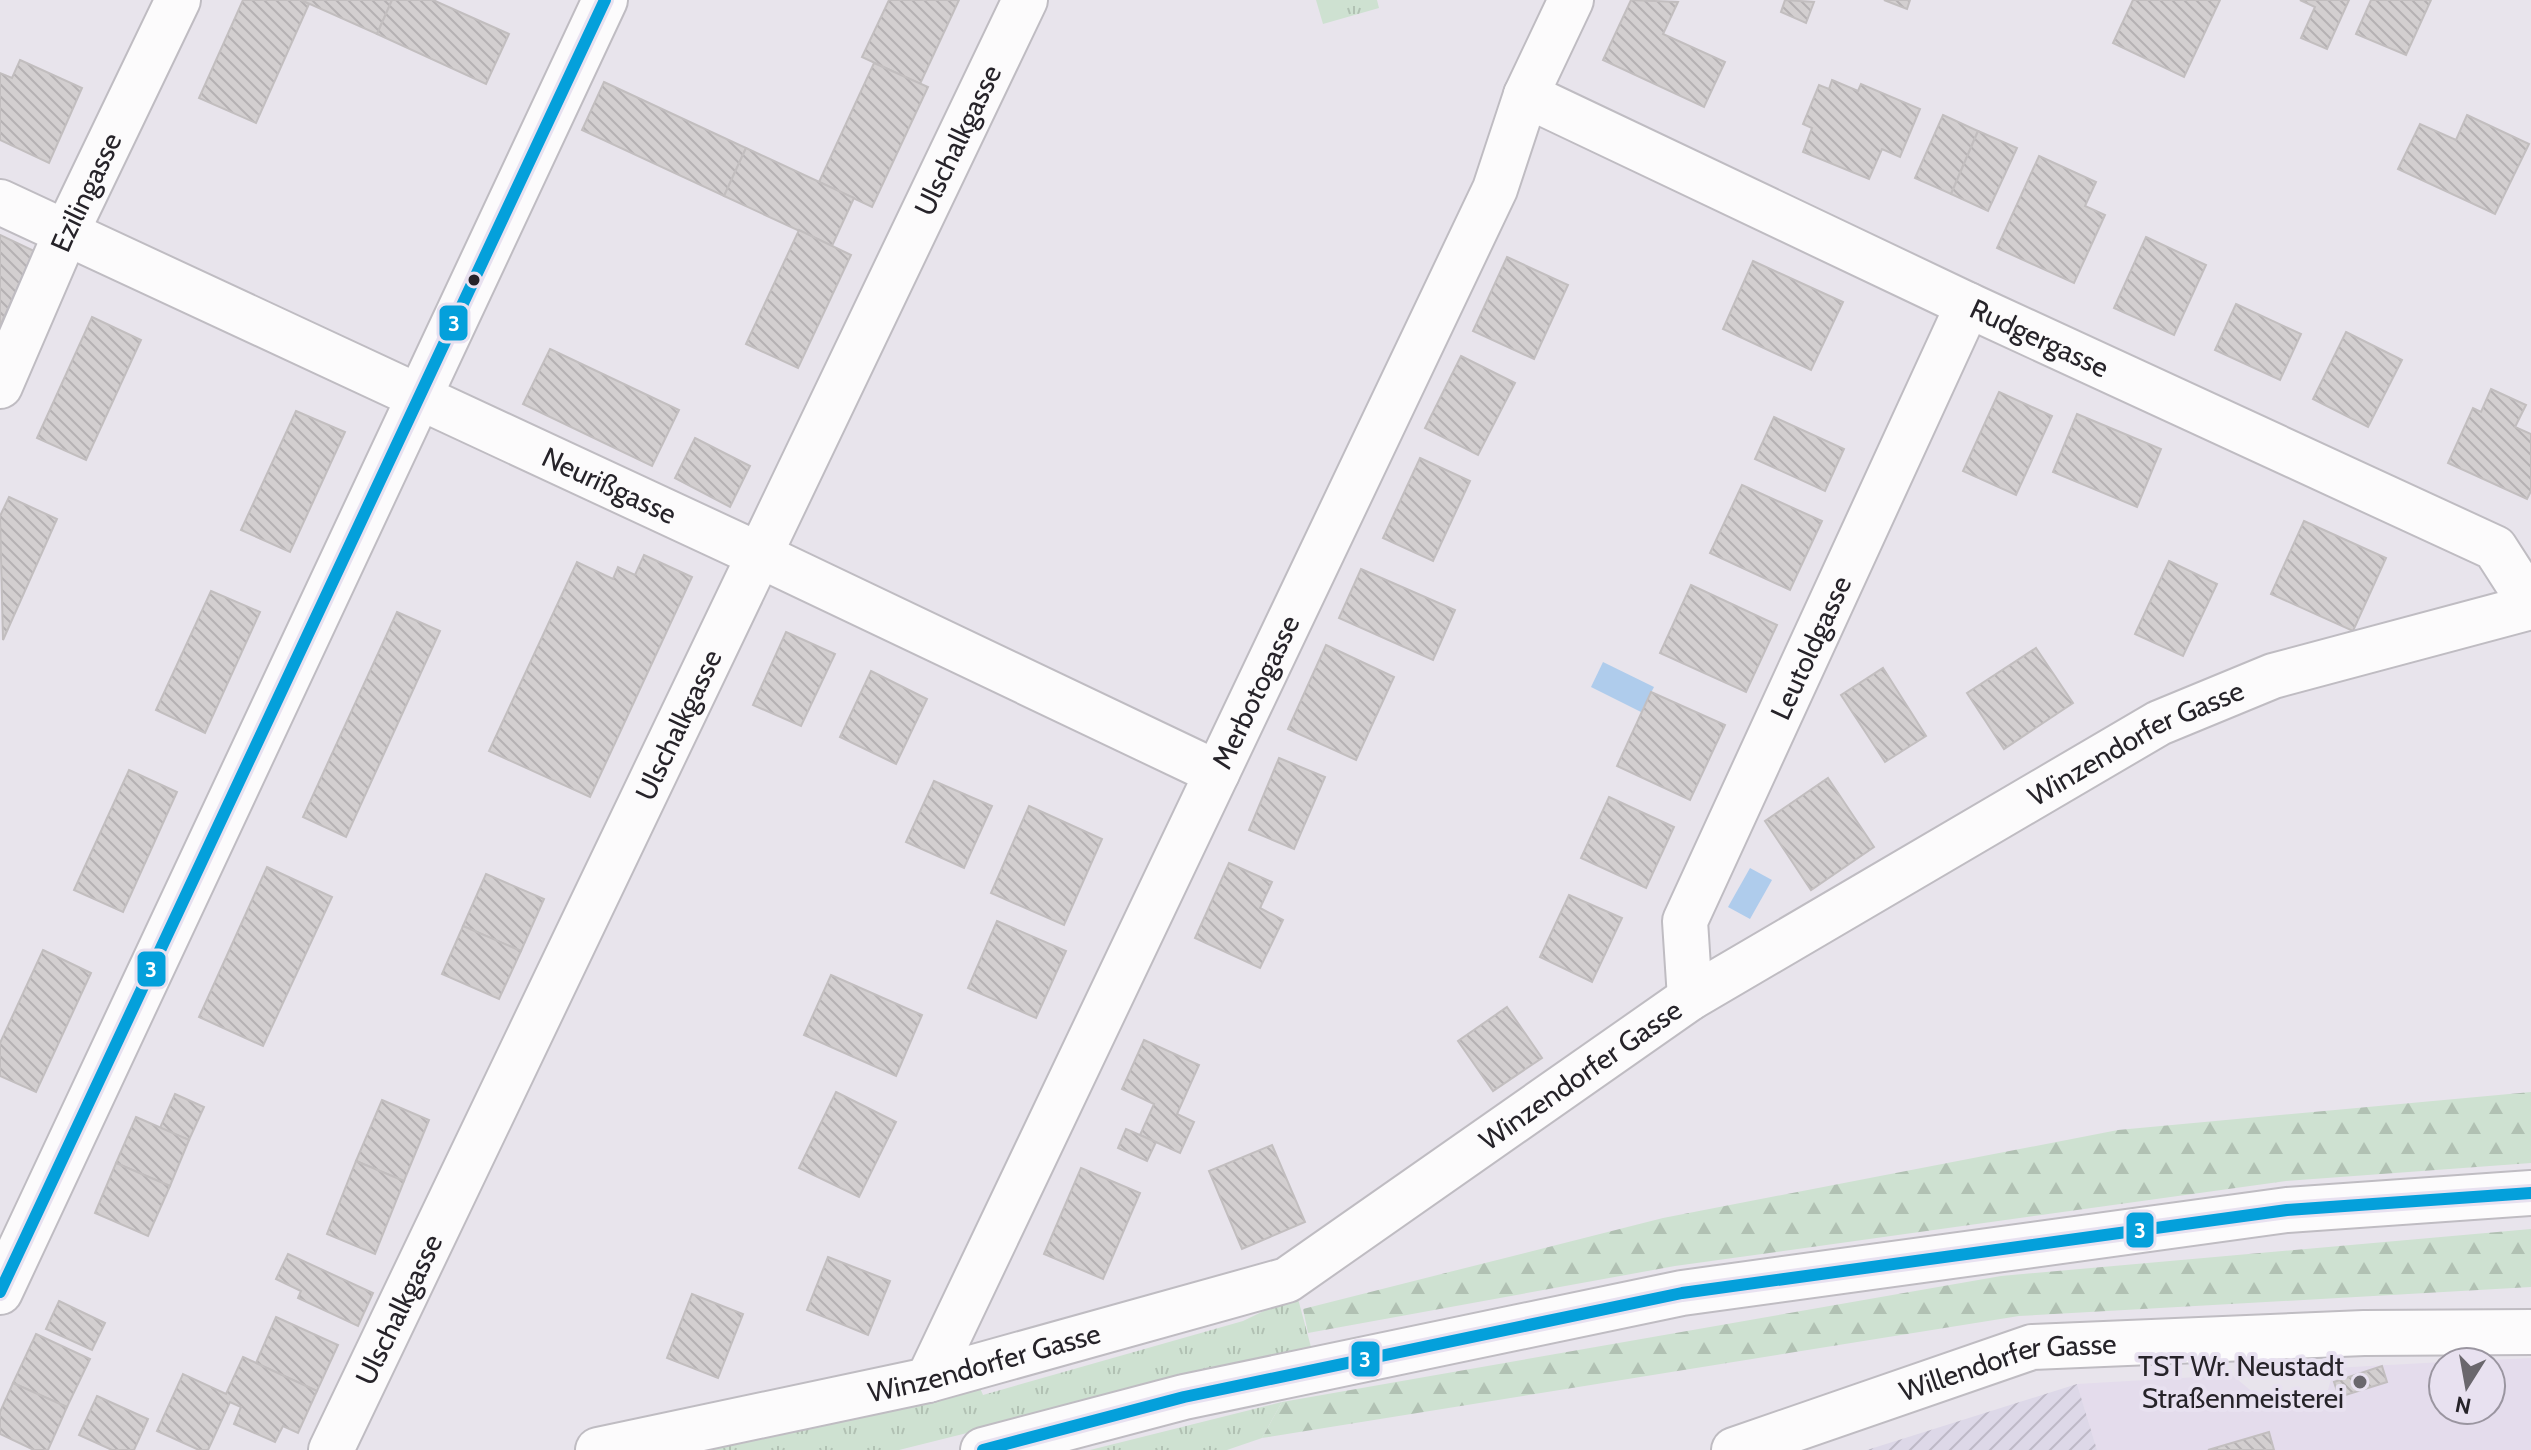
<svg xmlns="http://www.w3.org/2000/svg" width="2531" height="1450" viewBox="0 0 2531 1450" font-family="Cabin,sans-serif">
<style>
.built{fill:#e4dcec}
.industrial{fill:url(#industrial-furrows)}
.grass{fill:url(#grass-tufts)}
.forest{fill:url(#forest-firs)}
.water{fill:#afccec}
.building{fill:url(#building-back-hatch);stroke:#c2bebf;stroke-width:2}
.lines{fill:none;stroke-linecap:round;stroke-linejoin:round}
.street-casing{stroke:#bfbcc2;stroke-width:48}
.primary-casing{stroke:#bfbcc2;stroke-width:48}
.street{stroke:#fcfbfc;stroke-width:44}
.primary{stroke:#fcfbfc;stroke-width:44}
.bus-1-casing{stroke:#e8e1f0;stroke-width:18}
.bus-1{stroke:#04a0db;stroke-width:12}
.bus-dot{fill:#262329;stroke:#e8e1f0;stroke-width:3}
.poi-dot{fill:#6a676d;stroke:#e8e1f0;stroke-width:3}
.labels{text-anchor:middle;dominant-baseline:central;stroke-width:8;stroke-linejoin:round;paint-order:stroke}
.street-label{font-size:28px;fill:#262329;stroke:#e8e1f0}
.poi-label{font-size:28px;fill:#262329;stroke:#e8e1f0;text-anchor:end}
.line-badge{stroke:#e8e1f0;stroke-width:3}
.badge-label{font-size:22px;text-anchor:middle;font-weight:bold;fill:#fff}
</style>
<defs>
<pattern id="industrial-furrows" width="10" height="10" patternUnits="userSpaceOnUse" patternTransform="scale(2)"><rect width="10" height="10" fill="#ddd8e8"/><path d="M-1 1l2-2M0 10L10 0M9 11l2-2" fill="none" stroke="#beb9c7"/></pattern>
<pattern id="grass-tufts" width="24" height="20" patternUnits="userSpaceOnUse" patternTransform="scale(2)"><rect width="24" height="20" fill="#cee1d1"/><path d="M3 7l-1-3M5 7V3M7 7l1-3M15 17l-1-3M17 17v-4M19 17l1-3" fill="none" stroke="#b1c1b3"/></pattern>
<pattern id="forest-firs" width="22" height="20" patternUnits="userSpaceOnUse" patternTransform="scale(2)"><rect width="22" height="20" fill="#cee1d1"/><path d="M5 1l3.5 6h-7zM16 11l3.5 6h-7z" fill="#b1c1b3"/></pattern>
<pattern id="building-back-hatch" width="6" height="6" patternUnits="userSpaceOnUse" patternTransform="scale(2)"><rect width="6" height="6" fill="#d3cfd0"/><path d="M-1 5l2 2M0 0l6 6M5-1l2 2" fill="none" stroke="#b5b1b3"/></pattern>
</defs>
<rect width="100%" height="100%" fill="#e8e4ec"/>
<path class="built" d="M2531,1358V1450H2097L2077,1384L2232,1375L2266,1403L2328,1390L2334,1368L2443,1362V1410H2491V1362H2452Z"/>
<path class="industrial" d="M2077,1384L2097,1450H1867Z"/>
<g class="grass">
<path d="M1316,0H1377L1379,8L1323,24Z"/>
<path d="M1297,1295L1311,1347L899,1450H708L980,1388L983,1395L1243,1321Z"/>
<path d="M1282,1402L1262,1438L1227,1450H1090Z"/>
</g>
<g class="forest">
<path d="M2531,1092V1163L2286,1181L1675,1266L1308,1333L1303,1309L1663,1218L2118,1130Z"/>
<path d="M2531,1229V1287L2019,1316L1262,1438L1282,1402L2001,1276Z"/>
</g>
<g class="water">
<path d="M1603,662L1654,687L1641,712L1591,687Z"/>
<path d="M1750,868L1772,880L1750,919L1728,907Z"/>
</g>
<g class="building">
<path d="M243,0H301L309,4L256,123L199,98Z"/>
<path d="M301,0H392L377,34Z"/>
<path d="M392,0H433L509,34L486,84L377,34Z"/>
<path d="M889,0H959L920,84L862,57Z"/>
<path d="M1631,0L1678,2L1663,34L1725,62L1704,107L1603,60Z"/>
<path d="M1785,0L1814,2L1806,23L1781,12Z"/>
<path d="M1884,0H1910L1907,9Z"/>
<path d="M2133,0H2220L2184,77L2113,43Z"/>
<path d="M2300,0H2349L2327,49L2301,38L2315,7Z"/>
<path d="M2371,0H2431L2406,55L2356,34Z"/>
<path d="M20,60L82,88L49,163L0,140V73L12,78Z"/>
<path d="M874,63L928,87L872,207L819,182Z"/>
<path d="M1832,80L1858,91L1861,84L1920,109L1900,157L1882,149L1869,179L1803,152L1812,128L1803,124L1819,85L1829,89Z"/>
<path d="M604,82L746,148L724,196L582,130Z"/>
<path d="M1943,115L1978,131L1951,194L1915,178Z"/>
<path d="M2467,115L2529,144L2495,214L2398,169L2420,124L2456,140Z"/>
<path d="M1978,131L2017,148L1988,211L1951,194Z"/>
<path d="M746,148L854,198L832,246L724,196Z"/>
<path d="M2039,156L2096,182L2085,206L2105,215L2074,283L1997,248Z"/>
<path d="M799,230L851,255L798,368L746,344Z"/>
<path d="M0,235L34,251L0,326Z"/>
<path d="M2146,237L2206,265L2174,335L2114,308Z"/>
<path d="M1507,257L1568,285L1534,359L1473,331Z"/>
<path d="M1753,261L1843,302L1811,370L1723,329Z"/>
<path d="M2236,304L2301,334L2280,380L2215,350Z"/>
<path d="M92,317L141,340L86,460L37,438Z"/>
<path d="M2346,332L2402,360L2368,427L2313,399Z"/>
<path d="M550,349L679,410L652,466L523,404Z"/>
<path d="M1461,356L1515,383L1478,455L1425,428Z"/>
<path d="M2491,389L2526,405L2515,427L2531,434V491L2527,499L2448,463L2473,408L2481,412Z"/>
<path d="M1999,392L2052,416L2016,495L1963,471Z"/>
<path d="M296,411L345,432L290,552L241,530Z"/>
<path d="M2077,414L2161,449L2137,507L2053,472Z"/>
<path d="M1774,417L1844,449L1825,491L1755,459Z"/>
<path d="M695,438L750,466L730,507L675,478Z"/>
<path d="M1420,458L1470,481L1433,561L1383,538Z"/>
<path d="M1742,485L1822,521L1790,590L1710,553Z"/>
<path d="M9,497L57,519L3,640L0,516Z"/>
<path d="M2304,521L2386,558L2353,631L2271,594Z"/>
<path d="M644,555L692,577L590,797L489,751L577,562L613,579L618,567L635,575Z"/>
<path d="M2169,561L2217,584L2183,656L2135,634Z"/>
<path d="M1361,569L1455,610L1433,660L1339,618Z"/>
<path d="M1691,585L1777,625L1746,692L1660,653Z"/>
<path d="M211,591L260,612L205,733L156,710Z"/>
<path d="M397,612L440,631L346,837L303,817Z"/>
<path d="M786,632L835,654L801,726L753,705Z"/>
<path d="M1326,645L1394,677L1356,760L1288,729Z"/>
<path d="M2036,648L2073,703L2004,749L1967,693Z"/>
<path d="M1883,668L1926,736L1885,762L1841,695Z"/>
<path d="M871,671L927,699L896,764L840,737Z"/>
<path d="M1651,692L1725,725L1690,800L1617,766Z"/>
<path d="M1279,758L1325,777L1294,849L1249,830Z"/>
<path d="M129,770L177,792L123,912L74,890Z"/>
<path d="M1828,778L1874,847L1811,890L1765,821Z"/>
<path d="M934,781L992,806L964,868L906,842Z"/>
<path d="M1609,797L1674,827L1646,888L1581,858Z"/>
<path d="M1029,806L1102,839L1064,925L991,893Z"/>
<path d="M1229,863L1272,882L1260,908L1283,920L1260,968L1195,938Z"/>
<path d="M267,867L332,897L263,1046L199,1017Z"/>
<path d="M486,874L544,899L521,951L463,926Z"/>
<path d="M1569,895L1622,918L1592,982L1540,957Z"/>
<path d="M997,921L1066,951L1036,1018L968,988Z"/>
<path d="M463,926L521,951L499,999L442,974Z"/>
<path d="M43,950L91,973L36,1092L0,1076V1043Z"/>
<path d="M831,975L922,1015L896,1076L804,1035Z"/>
<path d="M1507,1007L1542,1058L1493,1091L1458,1041Z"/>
<path d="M1144,1040L1199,1065L1177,1114L1194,1122L1180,1153L1140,1135L1154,1104L1122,1089Z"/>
<path d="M836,1092L896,1122L859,1197L799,1168Z"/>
<path d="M175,1094L204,1107L189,1140L160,1128Z"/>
<path d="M382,1100L429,1120L404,1181L356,1161Z"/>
<path d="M136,1117L189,1140L170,1186L116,1163Z"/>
<path d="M1126,1129L1156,1142L1147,1161L1118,1148Z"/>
<path d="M1272,1145L1305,1222L1242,1249L1209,1171Z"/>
<path d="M356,1161L404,1181L375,1254L327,1234Z"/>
<path d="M116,1163L170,1186L148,1236L95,1213Z"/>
<path d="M1081,1168L1140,1193L1103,1279L1044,1254Z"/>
<path d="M288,1254L373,1293L358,1326L298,1298L301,1291L276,1279Z"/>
<path d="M828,1257L890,1281L868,1335L807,1310Z"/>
<path d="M692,1294L743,1314L718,1378L667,1358Z"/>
<path d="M59,1301L105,1323L92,1350L46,1329Z"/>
<path d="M276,1317L338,1345L317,1391L256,1363Z"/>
<path d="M36,1334L90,1359L67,1407L13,1383Z"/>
<path d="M243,1357L317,1391L298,1433L283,1426L275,1442L234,1424L241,1407L230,1402L208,1450H199L157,1431L183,1374L226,1394Z"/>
<path d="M2382,1366L2387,1382L2339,1397L2334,1382Z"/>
<path d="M13,1383L67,1407L48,1450H34L0,1434V1412Z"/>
<path d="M97,1396L148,1419L134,1450H112L79,1435Z"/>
<path d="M2269,1432L2274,1450H2208Z"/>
</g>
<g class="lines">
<defs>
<g id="street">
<path id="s1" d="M1526,95L1968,305L2495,548L2531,604"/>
<path id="s2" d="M0,202L757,554L1217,773"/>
<path id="s3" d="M0,386L66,233L178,0"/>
<path id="s4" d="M1690,998L1685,921L1968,305"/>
<path d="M0,1292L605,0"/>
<path id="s5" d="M928,1380L1495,189L1526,95L1571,0"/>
<path id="s6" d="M331,1450C564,968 792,483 1025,0"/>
<path id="s7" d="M598,1450L928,1380L1287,1280L1690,998L2159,723L2273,676L2531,607"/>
<path id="s8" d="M1734,1450L2032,1347L2364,1333L2531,1332"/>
</g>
<path id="primary" d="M983,1450L1184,1397L1682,1293L2287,1210L2531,1193"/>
</defs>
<use href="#street" class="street-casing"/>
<use href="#primary" class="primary-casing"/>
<use href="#street" class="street"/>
<use href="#primary" class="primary"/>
<defs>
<g id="bus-1">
<path d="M0,1292L605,0"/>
<path d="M983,1450L1184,1397L1682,1293L2287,1210L2531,1193"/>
</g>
</defs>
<use href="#bus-1" class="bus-1-casing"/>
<use href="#bus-1" class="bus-1"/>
</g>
<circle class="bus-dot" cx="474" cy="280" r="7"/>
<circle class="poi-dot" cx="2360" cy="1382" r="8"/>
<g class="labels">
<g class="street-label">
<text stroke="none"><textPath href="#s6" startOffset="1452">Ulschalkgasse</textPath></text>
<text stroke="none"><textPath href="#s3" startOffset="212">Ezilingasse</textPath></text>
<text stroke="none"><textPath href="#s1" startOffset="568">Rudgergasse</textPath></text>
<text stroke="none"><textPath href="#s2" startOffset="672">Neurißgasse</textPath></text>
<text stroke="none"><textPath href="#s4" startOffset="378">Leutoldgasse</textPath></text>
<text stroke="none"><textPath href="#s5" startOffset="762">Merbotogasse</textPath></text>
<text stroke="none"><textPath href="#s6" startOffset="804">Ulschalkgasse</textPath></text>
<text stroke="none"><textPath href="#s7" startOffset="1716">Winzendorfer Gasse</textPath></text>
<text stroke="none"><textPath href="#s7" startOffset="1068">Winzendorfer Gasse</textPath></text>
<text stroke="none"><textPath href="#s6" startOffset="156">Ulschalkgasse</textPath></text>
<text stroke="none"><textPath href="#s7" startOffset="396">Winzendorfer Gasse</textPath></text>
<text stroke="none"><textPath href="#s8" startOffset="288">Willendorfer Gasse</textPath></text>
</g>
<g class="poi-label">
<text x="2344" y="1366">TST Wr. Neustadt<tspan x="2344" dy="32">Straßenmeisterei</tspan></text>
</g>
</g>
<g class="line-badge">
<rect x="438" y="304" width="31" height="38" rx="8" fill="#04a0db"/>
<rect x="136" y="950" width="31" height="38" rx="8" fill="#04a0db"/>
<rect x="2125" y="1211" width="30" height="38" rx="8" fill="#04a0db"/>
<rect x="1350" y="1340" width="31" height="38" rx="8" fill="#04a0db"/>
</g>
<g class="badge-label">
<text x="454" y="331">3</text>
<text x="151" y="977">3</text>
<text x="2140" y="1238">3</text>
<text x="1365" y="1367">3</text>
</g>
<g transform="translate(2467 1386) rotate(191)"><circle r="38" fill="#e8e1f0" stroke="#9a95a0" stroke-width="2"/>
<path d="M0-6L14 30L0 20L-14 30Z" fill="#6a676d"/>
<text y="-12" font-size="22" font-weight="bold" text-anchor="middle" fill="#262329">N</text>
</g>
</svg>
